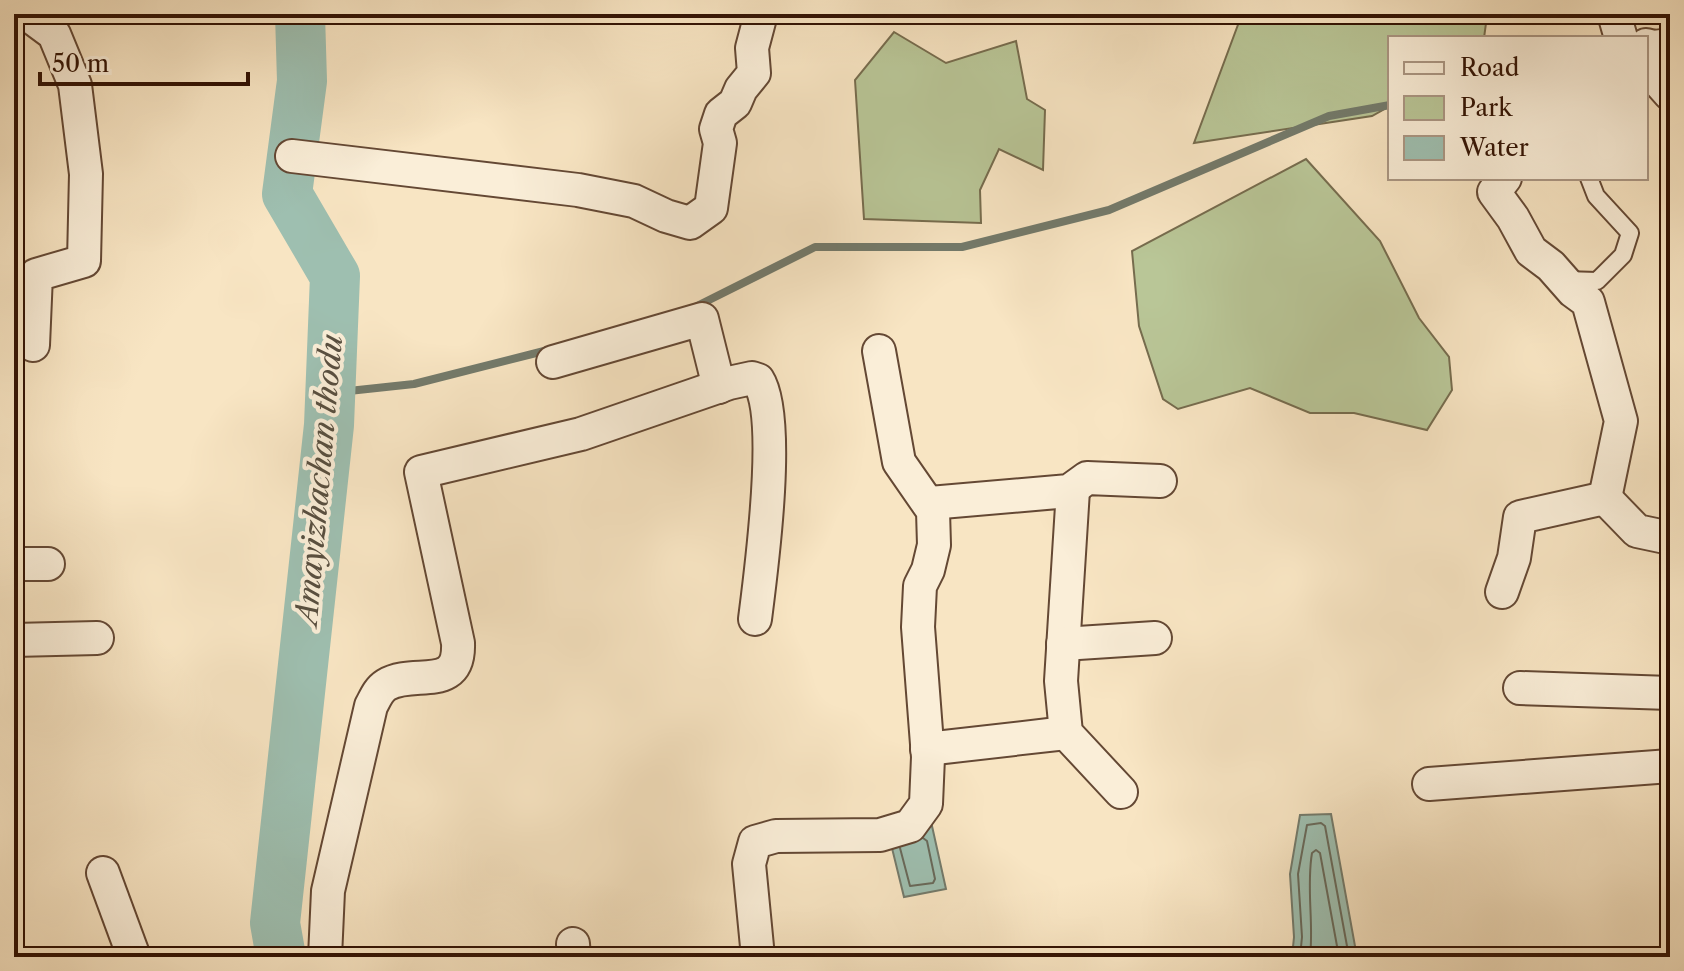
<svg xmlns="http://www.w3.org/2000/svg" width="1684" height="971" viewBox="0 0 1684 971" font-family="'Libre Caslon Text',serif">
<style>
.green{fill:#b9c697;stroke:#766c4e;stroke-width:2}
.water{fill:#9ebfb0;stroke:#737a6b;stroke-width:2}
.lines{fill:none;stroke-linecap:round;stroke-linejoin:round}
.shore{stroke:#68695a;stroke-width:2}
.stream{stroke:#737a6b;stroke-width:8}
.river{stroke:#9ebfb0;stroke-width:50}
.service-casing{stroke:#644834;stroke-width:20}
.minor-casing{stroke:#644834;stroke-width:36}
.service{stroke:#faeed8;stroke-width:16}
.minor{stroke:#faeed8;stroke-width:32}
.labels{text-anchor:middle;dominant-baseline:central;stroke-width:8;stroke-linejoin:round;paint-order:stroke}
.water-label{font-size:30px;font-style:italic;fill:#584f40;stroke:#faeed8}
</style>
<rect width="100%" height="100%" fill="#f8e5c3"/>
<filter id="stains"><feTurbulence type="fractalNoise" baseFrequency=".0025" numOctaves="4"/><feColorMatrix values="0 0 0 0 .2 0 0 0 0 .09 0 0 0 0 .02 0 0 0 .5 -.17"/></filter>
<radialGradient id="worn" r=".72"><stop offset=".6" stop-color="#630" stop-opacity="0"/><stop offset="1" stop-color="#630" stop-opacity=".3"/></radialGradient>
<g class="green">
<path d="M1242,14H1487V16L1484,38H1390V106L1372,116L1194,143Z"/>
<path d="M894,32L946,63L1016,41L1027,99L1045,110L1043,170L999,149L980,190L981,223L864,219L855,80Z"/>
<path d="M1306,159L1380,241L1419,318L1449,357L1452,390L1427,430L1354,413H1310L1250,388L1178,409L1163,399L1139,326L1132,251Z"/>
</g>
<g class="water">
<path d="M1331,814L1357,957H1292L1294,937L1290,874L1300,815Z"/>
<path d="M932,826L946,889L904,897L890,840Z"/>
</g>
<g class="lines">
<g class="shore">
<path d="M900,848L910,886L933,883L935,879L927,841L923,838"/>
<path d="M1300,957L1302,937L1298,874L1307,825L1321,823L1325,826L1349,957"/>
<path d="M1310,957C1314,922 1306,888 1312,853L1316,850L1320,853L1339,957"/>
</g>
<g class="stream">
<path d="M695,307L815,247H962L1109,210L1329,116L1390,105"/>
<path d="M330,393L414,384L548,350"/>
</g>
<path class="river" d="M281,957L275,923L329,425L335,276L287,194L302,81L300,14"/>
<defs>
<path id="service" d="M1565,280L1597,281L1623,255L1630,233L1596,196L1589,178"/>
<g id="minor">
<path d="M27,14L54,34L75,85L86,174L84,261L36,275L33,345"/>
<path d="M1614,14L1621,38"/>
<path d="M1646,45L1654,47L1670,45"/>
<path d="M1646,67L1670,94"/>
<path d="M292,156L578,190L634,201L666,216L690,223L711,208L720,143L716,129L721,114L735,103L741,89L754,73L752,48L761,14"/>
<path d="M1505,178L1494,192L1513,218L1531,251L1551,266L1573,291L1588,302L1621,421L1605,498"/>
<path d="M553,362L702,319L719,387"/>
<path d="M1073,490L1061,681L1066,733L1121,792"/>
<path d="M930,503L1069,491L1087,478L1160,481"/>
<path d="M14,564H48"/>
<path d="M1502,592L1514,558L1520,517L1605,498L1637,531L1670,538"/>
<path d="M14,640L97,638"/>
<path d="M1063,644L1155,638"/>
<path d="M1520,688L1670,693"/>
<path d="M927,749L1066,733"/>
<path d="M1429,784L1670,766"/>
<path d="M103,873L134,957"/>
<path d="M573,944L574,957"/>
<path d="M325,957L328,891L371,706C375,699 378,690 386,685C414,668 460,694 458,643L421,472L581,434L729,383L752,378L758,380C782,417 761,572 755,619"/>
<path d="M758,957L749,864L755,842L776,836L880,835L910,826L926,804L928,757L918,627L920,586L928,570L934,545L933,511L899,462L879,351"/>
</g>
</defs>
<use href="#service" class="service-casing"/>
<use href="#minor" class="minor-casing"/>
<use href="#service" class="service"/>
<use href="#minor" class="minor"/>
</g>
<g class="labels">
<g class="water-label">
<text transform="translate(319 480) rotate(-85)">Amayizhachan thodu</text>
</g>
</g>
<rect width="1684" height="971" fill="none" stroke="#f8e5c3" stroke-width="48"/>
<rect x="16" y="16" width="1652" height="939" fill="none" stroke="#331304" stroke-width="4"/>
<rect x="24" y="24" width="1636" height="923" fill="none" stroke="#331304" stroke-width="2"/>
<rect x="1388" y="36" width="260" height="144" fill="#faeed8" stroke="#aa9683" stroke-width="2"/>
<rect x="1404" y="62" width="40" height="12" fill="#faeed8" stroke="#aa9683" stroke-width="2"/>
<text x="1460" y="76" font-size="24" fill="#331304">Road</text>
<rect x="1404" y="96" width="40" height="24" fill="#b9c697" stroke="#aa9683" stroke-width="2"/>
<text x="1460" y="116" font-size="24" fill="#331304">Park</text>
<rect x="1404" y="136" width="40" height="24" fill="#9ebfb0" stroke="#aa9683" stroke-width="2"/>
<text x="1460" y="156" font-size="24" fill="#331304">Water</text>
<path d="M40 72v12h208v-12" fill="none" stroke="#331304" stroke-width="4"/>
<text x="52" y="72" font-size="24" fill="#331304" stroke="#faeed8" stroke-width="6" paint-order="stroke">50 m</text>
<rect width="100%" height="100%" filter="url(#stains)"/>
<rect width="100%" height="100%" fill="url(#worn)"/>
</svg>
